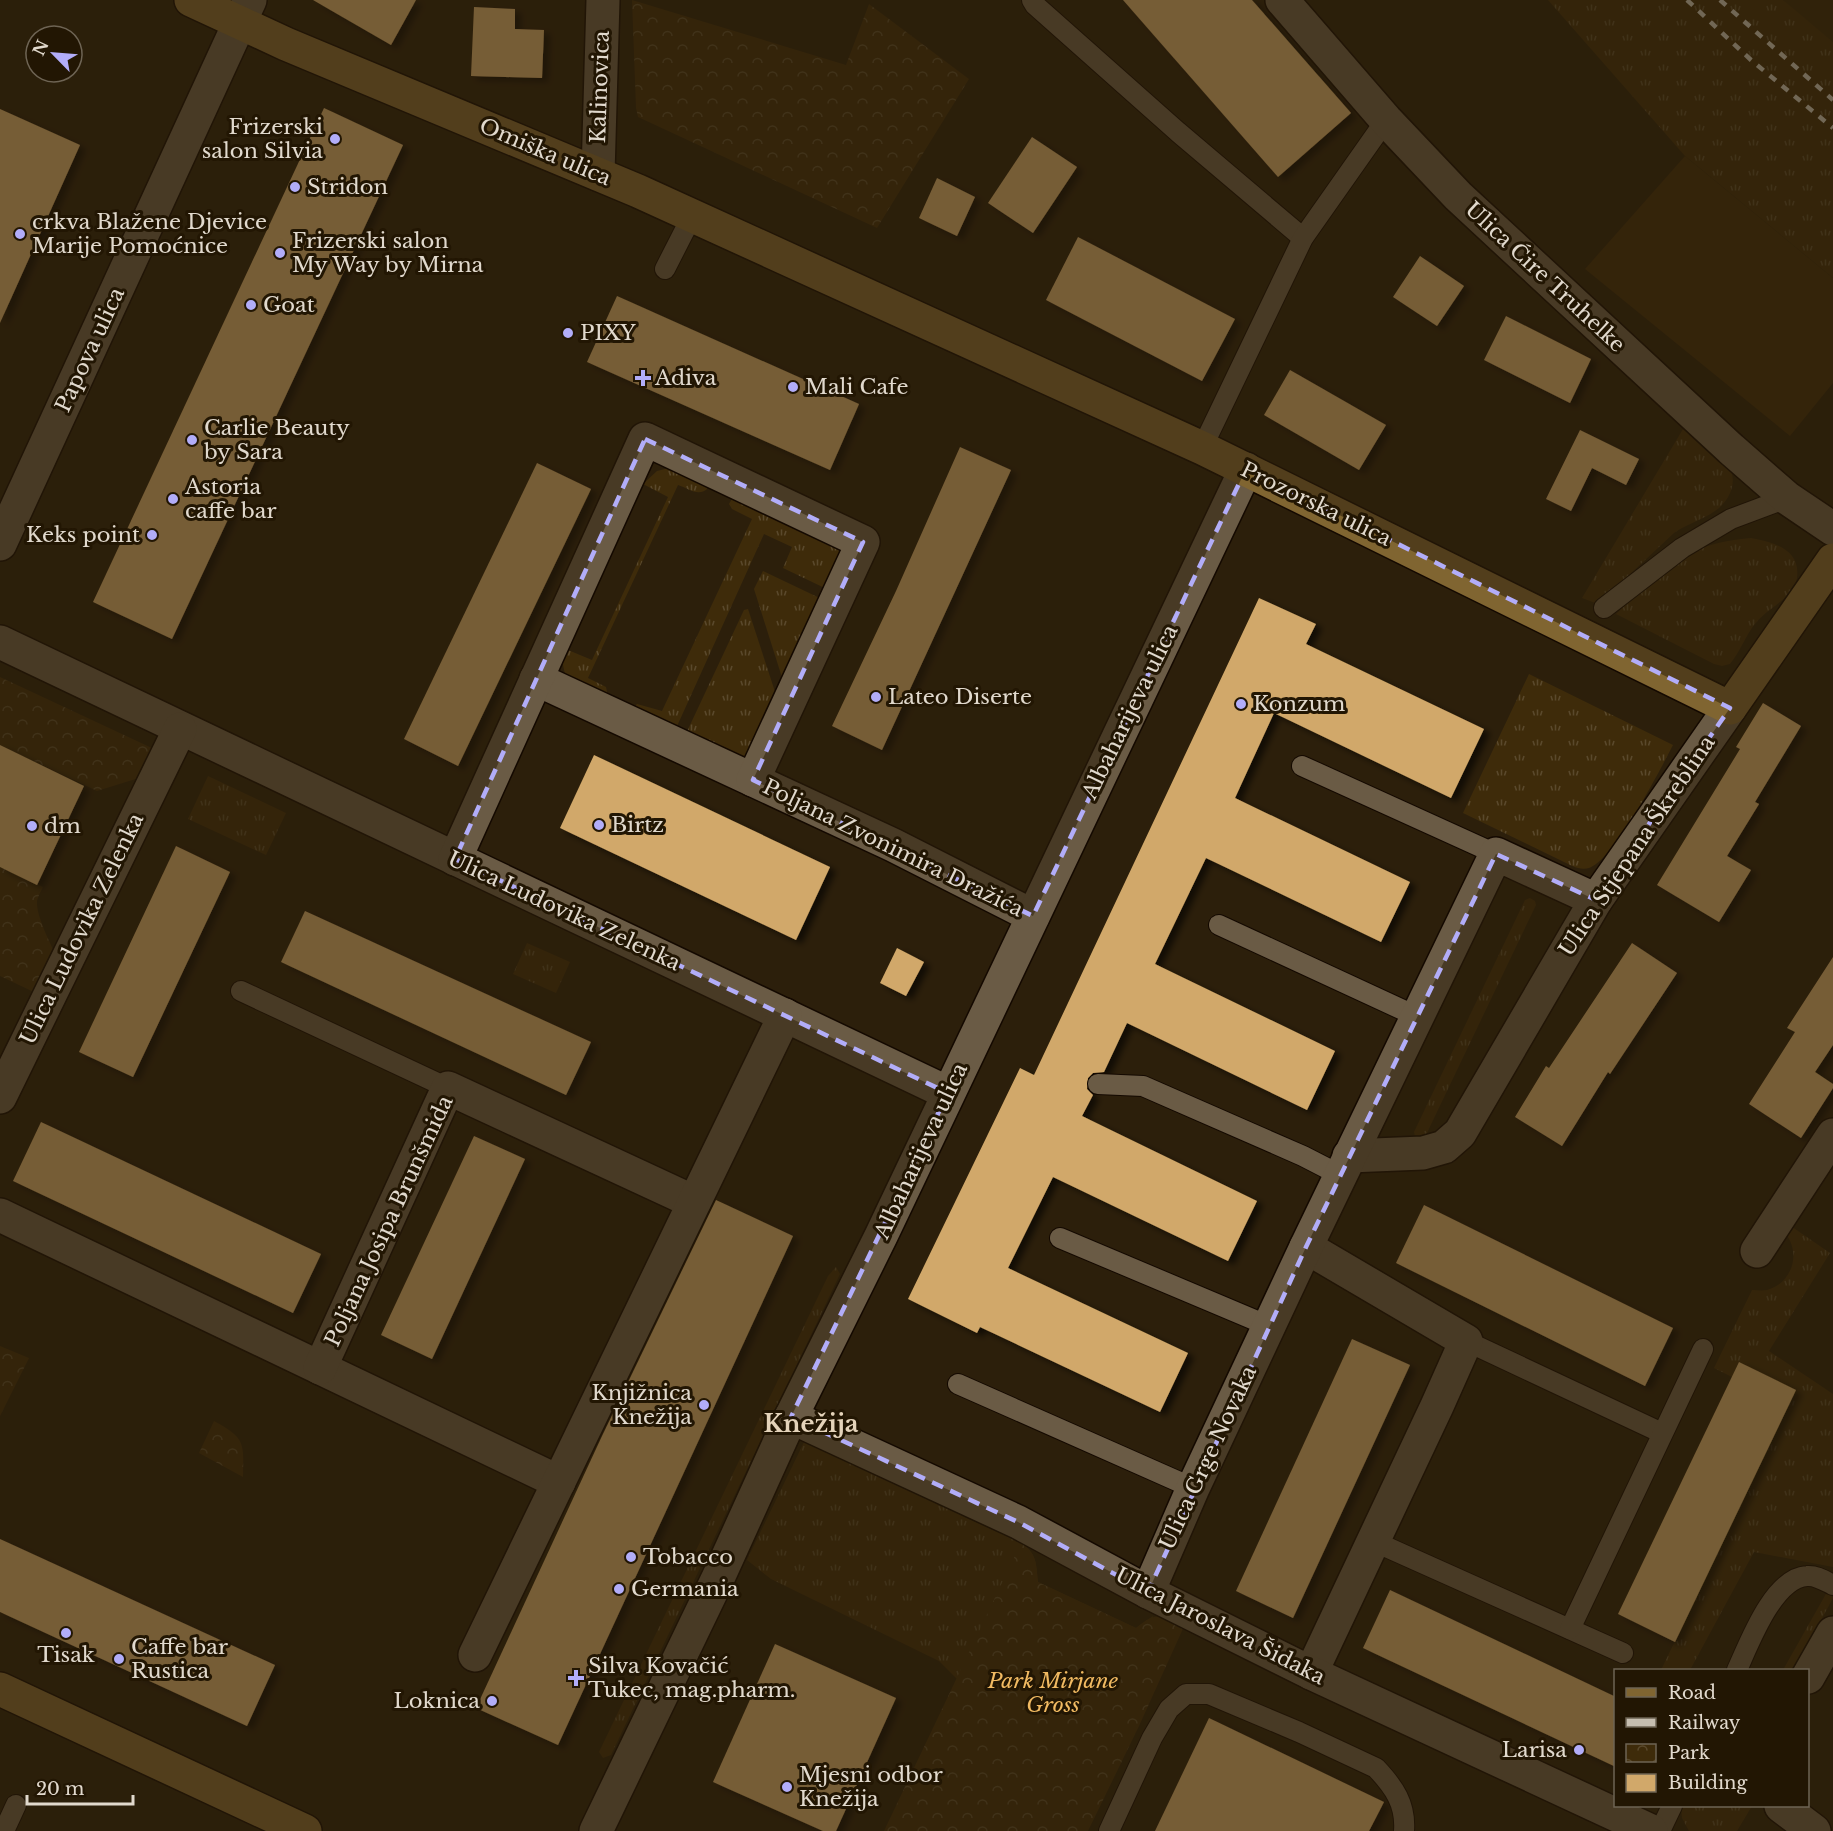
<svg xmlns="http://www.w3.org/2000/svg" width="1833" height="1831" viewBox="0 0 1833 1831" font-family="'Libre Baskerville',serif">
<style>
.built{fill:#37260a}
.grass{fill:url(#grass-tufts)}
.park{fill:url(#park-crowns)}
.garden{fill:#3e2b0a}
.building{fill:#d1a86a;filter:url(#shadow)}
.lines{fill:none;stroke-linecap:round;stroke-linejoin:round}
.lane-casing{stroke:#140900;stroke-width:22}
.street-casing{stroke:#140900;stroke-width:36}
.secondary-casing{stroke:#140900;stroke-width:36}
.lane{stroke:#6a5b45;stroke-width:20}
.street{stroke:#6a5b45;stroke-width:33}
.secondary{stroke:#806531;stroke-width:33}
.rail{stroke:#c6beb0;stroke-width:4.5;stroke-dasharray:8 8;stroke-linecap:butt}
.marked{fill:none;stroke:#b2adf9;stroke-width:4.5;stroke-dasharray:12 8;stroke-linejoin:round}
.poi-dot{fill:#b2adf9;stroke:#221603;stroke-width:2}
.labels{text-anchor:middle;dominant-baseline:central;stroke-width:6;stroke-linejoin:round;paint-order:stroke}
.street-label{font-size:21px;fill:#e1d9cd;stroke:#221603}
.poi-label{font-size:21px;fill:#e1d9cd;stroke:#221603;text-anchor:start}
.park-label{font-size:21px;font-style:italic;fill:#f1ba62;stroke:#221603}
.quarter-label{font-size:24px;font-weight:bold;fill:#e4d3ba;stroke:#221603}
</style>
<defs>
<pattern id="grass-tufts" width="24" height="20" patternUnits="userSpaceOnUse" patternTransform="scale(1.5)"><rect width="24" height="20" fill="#3e2b0a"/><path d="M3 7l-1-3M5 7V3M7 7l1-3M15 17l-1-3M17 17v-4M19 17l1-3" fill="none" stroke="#5a492c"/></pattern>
<pattern id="park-crowns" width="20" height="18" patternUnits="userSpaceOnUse" patternTransform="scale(1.5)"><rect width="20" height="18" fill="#3e2b0a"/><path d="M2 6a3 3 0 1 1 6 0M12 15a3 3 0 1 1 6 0" fill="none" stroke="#5a492c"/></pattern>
<filter id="shadow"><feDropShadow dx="6" dy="4" stdDeviation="3" flood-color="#0009"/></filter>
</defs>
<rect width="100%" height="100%" fill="#2c1f0b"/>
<path class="built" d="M1783,0H1833V42L1792,9Z"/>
<g class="grass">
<path d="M1548,0H1783L1833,42V278L1685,156Z"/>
<path d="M1686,424C1695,434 1726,460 1731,471C1737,486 1727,503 1715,511C1702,520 1687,524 1674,533L1598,604L1582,598Z"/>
<path d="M673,467L708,485L707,489C698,497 688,488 678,485L588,678L606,687L608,697L566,679L562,660L565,652L568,650L592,660L668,497L643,484L657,471Z"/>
<path d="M733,497L835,544L842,557L833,592L783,568L792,547L764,534L673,735L633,709L637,704L662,711L752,519L732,509L729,504Z"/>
<path d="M1751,538C1773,542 1801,549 1797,578C1796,584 1793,590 1789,594C1778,605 1764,612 1754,625C1745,637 1740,652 1730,664L1722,666L1714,664L1616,614C1639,592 1664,569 1692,553C1709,543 1731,540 1751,538Z"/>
<path d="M763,571L828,602L786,690L754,589Z"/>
<path d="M748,609L779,704L749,755L742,759L683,740L744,610Z"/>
<path d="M1529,674L1673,745C1660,770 1614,860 1589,868C1580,871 1570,865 1562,861L1463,813Z"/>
<path d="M208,776L286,813L266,855L188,819Z"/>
<path d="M1530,898L1535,901L1536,905L1425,1137L1421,1138L1415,1136L1414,1132L1525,900Z"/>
<path d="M527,943L570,962L556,993L513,974Z"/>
<path d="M1785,1222L1830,1253L1769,1351L1833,1394V1567L1754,1552L1690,1670H1661L1796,1390L1739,1362L1732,1377L1714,1368L1752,1290C1757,1290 1762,1291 1767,1290C1794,1283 1803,1248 1781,1229Z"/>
<path d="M836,1267L840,1274L611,1755L603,1758L599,1752L828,1276Z"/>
<path d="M804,1442L1021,1543C1037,1554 1036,1563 1038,1582L1136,1628L1153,1616L1139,1726L957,1679L939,1661L771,1579L747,1560Z"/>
<path d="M1827,1592L1832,1594L1833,1598L1794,1670H1783Z"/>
<path d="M1681,1806H1752L1737,1831H1689L1682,1818Z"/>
</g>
<g class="park">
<path d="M632,0L846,65L869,4L969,79L877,228L638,117L636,108Z"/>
<path d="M0,677L154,749L142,777L97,791L0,745Z"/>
<path d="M0,867L43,887C41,891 38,896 37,901C36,916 50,942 56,956L38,994L0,976Z"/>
<path d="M0,1346L29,1358L0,1416Z"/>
<path d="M214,1421C245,1438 244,1442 243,1477L199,1453Z"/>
<path d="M1021,1543C1037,1554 1036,1563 1038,1582L1136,1628C1156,1611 1163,1615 1186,1622L1139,1726L1088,1831H884Z"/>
</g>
<path class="garden" d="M1685,156L1833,278V383L1790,436L1585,269Z"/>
<g class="building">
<path d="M313,0H416L391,45Z"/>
<path d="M1123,0H1252L1351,113L1278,177Z"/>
<path d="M474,7L515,9V29L544,30L542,78L471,76Z"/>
<path d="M324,108L403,145L172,639L93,602Z"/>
<path d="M0,109L80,145L0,323Z"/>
<path d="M1032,137L1077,167L1033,233L988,203Z"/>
<path d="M937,178L975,197L957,236L919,218Z"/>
<path d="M1078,237L1235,319L1202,381L1046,300Z"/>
<path d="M1420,256L1464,286L1437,326L1393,297Z"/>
<path d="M617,296L859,404L830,470L587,362Z"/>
<path d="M1506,316L1591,359L1570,403L1484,360Z"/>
<path d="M1290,370L1386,425L1359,470L1264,415Z"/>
<path d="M1580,430L1639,459L1626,485L1592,468L1571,511L1546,499Z"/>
<path d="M960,447L1011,470L882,750L832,726L896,591Z"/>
<path d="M537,463L591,489L458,766L404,739Z"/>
<path d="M1259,598L1316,624L1306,644L1484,729L1451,798L1274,713L1235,798L1410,882L1381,942L1206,858L1155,964L1335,1051L1307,1110L1127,1023L1104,1072L1093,1073L1088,1078L1087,1089L1093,1095L1082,1116L1257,1201L1228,1261L1053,1177L1008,1268L1188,1353L1160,1412L980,1327L977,1333L908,1299L1020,1068L1034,1075Z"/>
<path d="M1763,703L1801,726L1755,802L1759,804L1727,856L1751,870L1719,922L1657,885L1740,749L1736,747Z"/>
<path d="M0,745L84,786L37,885L0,867Z"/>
<path d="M594,755L830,867L796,940L560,828Z"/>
<path d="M176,846L230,872L133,1077L79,1052Z"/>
<path d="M305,911L591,1042L566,1095L281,962Z"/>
<path d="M1632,943L1677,973L1610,1074L1608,1072L1562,1146L1515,1117L1546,1066L1549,1068Z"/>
<path d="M897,948L924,962L906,996L880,983Z"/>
<path d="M1833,957V1045L1815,1072L1833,1084V1088L1801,1138L1749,1104L1795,1032L1787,1028Z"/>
<path d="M41,1122L321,1254L293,1313L13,1181Z"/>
<path d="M474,1136L525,1159L432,1359L381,1335Z"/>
<path d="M716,1200L793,1236L558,1745L476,1708L602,1436Z"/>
<path d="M1424,1205L1673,1328L1645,1386L1396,1263Z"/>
<path d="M1352,1339L1410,1365L1293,1618L1236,1591Z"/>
<path d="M1739,1362L1796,1390L1675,1642L1618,1614Z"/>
<path d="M0,1539L275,1665L247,1726L0,1612Z"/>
<path d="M1390,1590L1616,1697V1767L1363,1648Z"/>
<path d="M775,1644L896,1698L836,1831H823L713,1782Z"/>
<path d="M1209,1718L1384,1802L1369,1831H1155Z"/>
</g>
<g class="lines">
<defs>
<g id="lane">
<path d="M1032,0L1035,5L1178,132L1303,238"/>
<path d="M665,269L692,216"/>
<path d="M1202,448L1303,238L1386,120"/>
<path d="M1604,608L1682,548L1731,519L1787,498"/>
<path d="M1302,766L1496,854"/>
<path d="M1219,925L1416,1016"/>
<path d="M241,991L448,1088"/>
<path d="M1098,1084L1143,1086L1303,1156L1340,1175"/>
<path d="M1060,1238L1269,1326"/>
<path d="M1466,1341L1662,1433"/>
<path d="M958,1384L1193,1488"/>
<path d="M1373,1541L1623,1653"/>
<path d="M1570,1629L1703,1349"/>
<path d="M1737,1670C1749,1644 1773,1578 1807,1576C1816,1575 1825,1581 1833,1585"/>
<path d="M4,1831L16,1805"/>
<path d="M1109,1831L1152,1738L1169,1709L1186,1694H1209L1299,1732L1376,1768C1394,1787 1406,1804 1404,1831"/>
<path d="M1660,1831L1672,1806"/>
</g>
<g id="street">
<path d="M1282,0L1386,120L1458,196L1731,449L1787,498L1833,529"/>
<path d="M598,174L603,0"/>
<path d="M0,544L250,0"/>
<path d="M0,642L948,1093"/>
<path d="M536,679L893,845L1033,916"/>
<path d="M455,859L645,439L863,542L753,780"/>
<path d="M0,1097L180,729"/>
<path d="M1349,1156L1423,1153L1444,1147L1460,1133L1596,900L1730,708"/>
<path d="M0,1215L559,1482"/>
<path d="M1306,1247L1466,1341L1437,1406L1311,1673"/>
<path d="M1757,1251L1833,1135"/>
<path d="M320,1368L448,1088L694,1202"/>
<path d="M791,1417L1018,1522L1148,1592L1311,1673L1651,1831"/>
<path d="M1148,1592L1193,1488L1306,1247L1496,854L1596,900"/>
<path d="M475,1655L785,1015"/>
<path d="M1808,1677L1833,1633"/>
<path d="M1781,1806L1814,1831"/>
<path d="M596,1831L719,1576L791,1417L881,1236L1246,469"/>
</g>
<g id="secondary">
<path d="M191,0L286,44L638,191L1202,448L1730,708L1833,560"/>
<path d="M0,1689L305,1831"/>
</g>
</defs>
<use href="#lane" class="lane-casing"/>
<use href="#street" class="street-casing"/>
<use href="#secondary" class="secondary-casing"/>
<use href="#lane" class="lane"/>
<use href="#street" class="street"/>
<use href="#secondary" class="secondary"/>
<g class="rail">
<path d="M1687,0L1751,60L1833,128"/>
<path d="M1720,0L1833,100"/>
</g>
</g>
<path d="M0 0H1833V1831H0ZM645,439L863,542L753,780L1033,916L1246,469L1730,708L1596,900L1496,854L1306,1247L1148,1592L1018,1522L791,1417L948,1093L455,859Z" fill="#2c1f0b" fill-opacity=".55" fill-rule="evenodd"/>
<path class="marked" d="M645,439L863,542L753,780L1033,916L1246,469L1730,708L1596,900L1496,854L1306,1247L1148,1592L1018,1522L791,1417L948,1093L455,859Z"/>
<g class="poi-dot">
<circle cx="335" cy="139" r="6"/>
<circle cx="295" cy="187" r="6"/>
<circle cx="20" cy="234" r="6"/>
<circle cx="280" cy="253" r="6"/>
<circle cx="251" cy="305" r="6"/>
<circle cx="568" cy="333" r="6"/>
<path d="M640 369h6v6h6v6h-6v6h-6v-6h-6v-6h6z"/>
<circle cx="793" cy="387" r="6"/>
<circle cx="192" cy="440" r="6"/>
<circle cx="173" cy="499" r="6"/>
<circle cx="152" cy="535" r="6"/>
<circle cx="876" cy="697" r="6"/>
<circle cx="1241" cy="704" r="6"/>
<circle cx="599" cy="825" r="6"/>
<circle cx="32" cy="826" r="6"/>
<circle cx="704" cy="1405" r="6"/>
<circle cx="631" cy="1557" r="6"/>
<circle cx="619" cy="1589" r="6"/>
<circle cx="66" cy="1633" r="6"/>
<circle cx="119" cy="1659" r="6"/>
<path d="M573 1669h6v6h6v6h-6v6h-6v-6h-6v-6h6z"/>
<circle cx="492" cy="1701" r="6"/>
<circle cx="1579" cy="1750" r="6"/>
<circle cx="787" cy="1787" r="6"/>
</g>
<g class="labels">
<g class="street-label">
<text transform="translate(600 87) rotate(-88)">Kalinovica</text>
<text transform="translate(545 152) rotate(23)">Omiška ulica</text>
<text transform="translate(1545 277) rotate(43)">Ulica Ćire Truhelke</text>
<text transform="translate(90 350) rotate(-65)">Papova ulica</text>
<text transform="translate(1316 504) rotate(26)">Prozorska ulica</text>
<text transform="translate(1130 712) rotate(-64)">Albaharijeva ulica</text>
<text transform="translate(1637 846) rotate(-56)">Ulica Stjepana Škreblina</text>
<text transform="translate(893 848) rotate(26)">Poljana Zvonimira Dražića</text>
<text transform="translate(564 911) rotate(25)">Ulica Ludovika Zelenka</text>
<text transform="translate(82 929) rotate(-64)">Ulica Ludovika Zelenka</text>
<text transform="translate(921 1151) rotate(-65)">Albaharijeva ulica</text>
<text transform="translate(389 1221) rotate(-65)">Poljana Josipa Brunšmida</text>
<text transform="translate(1208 1458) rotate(-65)">Ulica Grge Novaka</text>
<text transform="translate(1220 1626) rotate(27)">Ulica Jaroslava Šidaka</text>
</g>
<g class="poi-label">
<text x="323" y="127" text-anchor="end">Frizerski<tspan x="323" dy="24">salon Silvia</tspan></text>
<text x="307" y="187">Stridon</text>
<text x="32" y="222">crkva Blažene Djevice<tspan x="32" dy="24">Marije Pomoćnice</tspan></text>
<text x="292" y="241">Frizerski salon<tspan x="292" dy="24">My Way by Mirna</tspan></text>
<text x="263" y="305">Goat</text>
<text x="580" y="333">PIXY</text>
<text x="655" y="378">Adiva</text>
<text x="805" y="387">Mali Cafe</text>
<text x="204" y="428">Carlie Beauty<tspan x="204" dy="24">by Sara</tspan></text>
<text x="185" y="487">Astoria<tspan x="185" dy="24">caffe bar</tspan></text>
<text x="140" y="535" text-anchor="end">Keks point</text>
<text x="888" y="697">Lateo Diserte</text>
<text x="1253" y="704">Konzum</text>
<text x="611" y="825">Birtz</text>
<text x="44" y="826">dm</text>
<text x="692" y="1393" text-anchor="end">Knjižnica<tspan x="692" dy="24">Knežija</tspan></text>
<text x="643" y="1557">Tobacco</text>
<text x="631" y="1589">Germania</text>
<text x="131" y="1647">Caffe bar<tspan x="131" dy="24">Rustica</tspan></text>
<text x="66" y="1655" text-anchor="middle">Tisak</text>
<text x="588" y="1666">Silva Kovačić<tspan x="588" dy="24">Tukec, mag.pharm.</tspan></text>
<text x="480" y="1701" text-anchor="end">Loknica</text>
<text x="1567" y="1750" text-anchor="end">Larisa</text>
<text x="799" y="1775">Mjesni odbor<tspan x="799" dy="24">Knežija</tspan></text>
</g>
<g class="park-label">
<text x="1053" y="1681">Park Mirjane<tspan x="1053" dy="24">Gross</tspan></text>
</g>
<g class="quarter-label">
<text x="811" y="1423">Knežija</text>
</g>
</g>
<rect x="1614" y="1669" width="195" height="138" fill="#221603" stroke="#6e6454" stroke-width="1.5"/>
<rect x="1626" y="1688" width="30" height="9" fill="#806531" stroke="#6e6454" stroke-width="1.5"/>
<text x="1668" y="1699" font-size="18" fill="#e1d9cd">Road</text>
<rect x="1626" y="1718" width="30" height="9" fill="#c6beb0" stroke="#6e6454" stroke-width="1.5"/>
<text x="1668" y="1729" font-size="18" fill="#e1d9cd">Railway</text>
<rect x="1626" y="1744" width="30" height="18" fill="url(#park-crowns)" stroke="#6e6454" stroke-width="1.5"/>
<text x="1668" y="1759" font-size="18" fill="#e1d9cd">Park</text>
<rect x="1626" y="1774" width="30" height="18" fill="#d1a86a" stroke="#6e6454" stroke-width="1.5"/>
<text x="1668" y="1789" font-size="18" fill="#e1d9cd">Building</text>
<g transform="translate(54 54) rotate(295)"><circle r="28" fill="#221603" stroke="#6e6454" stroke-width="1.5"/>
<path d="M0-4.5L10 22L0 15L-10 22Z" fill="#b2adf9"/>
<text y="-9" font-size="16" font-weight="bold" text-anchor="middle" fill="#e1d9cd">N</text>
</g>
<path d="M27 1795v9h106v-9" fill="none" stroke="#e1d9cd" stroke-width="3"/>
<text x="36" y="1795" font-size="18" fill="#e1d9cd" stroke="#221603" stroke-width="4.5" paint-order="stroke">20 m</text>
</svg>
